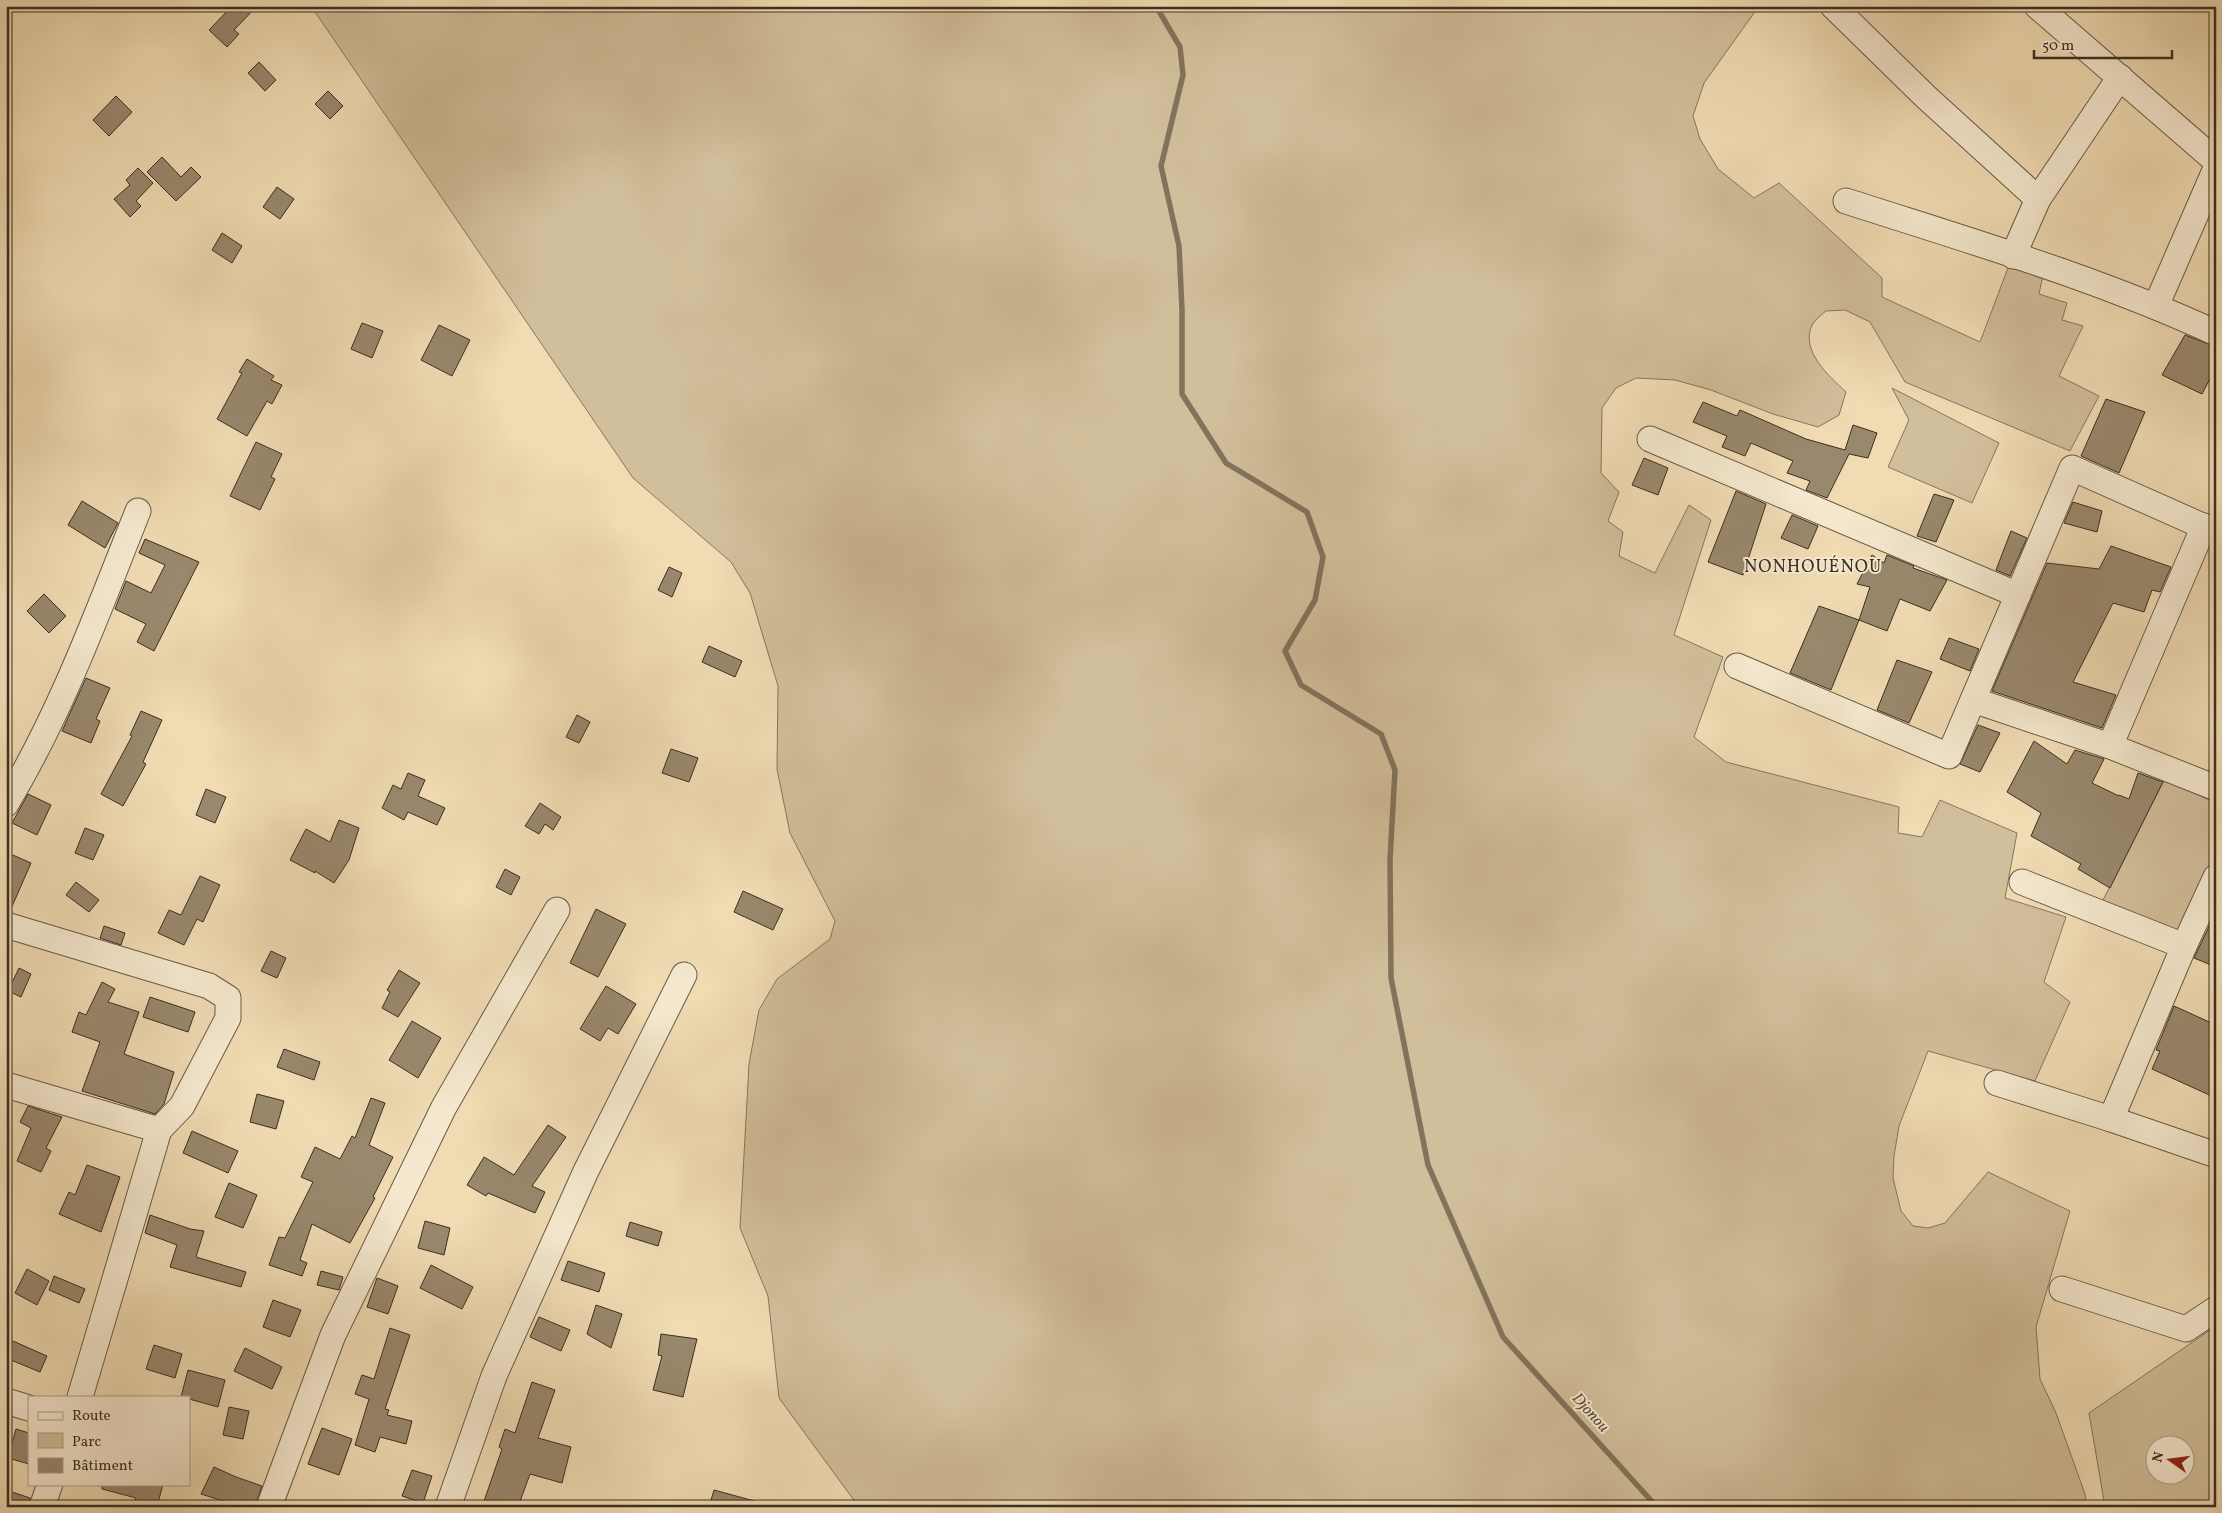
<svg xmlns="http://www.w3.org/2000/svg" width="2222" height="1513" viewBox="0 0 2222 1513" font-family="Vollkorn,serif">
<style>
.green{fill:#d1be9a;stroke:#86765e;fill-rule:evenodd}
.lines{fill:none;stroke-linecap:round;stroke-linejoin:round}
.stream{stroke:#82735b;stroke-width:5.5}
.building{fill:#99886d;stroke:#3b2f21}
.minor-casing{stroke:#685a46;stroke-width:27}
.minor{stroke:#f5e8ce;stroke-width:25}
.labels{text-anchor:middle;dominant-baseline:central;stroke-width:4;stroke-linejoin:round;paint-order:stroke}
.water-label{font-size:16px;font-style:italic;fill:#594c39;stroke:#f5e8ce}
.quarter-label{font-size:18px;letter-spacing:1px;fill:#3b2f21;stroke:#f5e8ce}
</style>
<rect width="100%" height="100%" fill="#f0dbb3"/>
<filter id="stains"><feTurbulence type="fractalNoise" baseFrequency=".004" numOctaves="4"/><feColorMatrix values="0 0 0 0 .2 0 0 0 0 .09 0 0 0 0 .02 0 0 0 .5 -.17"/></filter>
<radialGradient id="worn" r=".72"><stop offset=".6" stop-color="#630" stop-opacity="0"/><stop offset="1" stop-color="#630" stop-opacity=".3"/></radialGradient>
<g class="green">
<path d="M311,6H1759L1704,83L1693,116L1700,139L1718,169L1754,198L1779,183L1882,278V297L1980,342L2008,268L2043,275L2039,294L2067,303L2062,320L2083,326L2059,376L2099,396L2070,451L1905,382L1870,322L1845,310L1826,311C1821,315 1815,320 1812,325C1800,351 1829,376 1846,392L1839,415L1818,427L1773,414L1711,390L1675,380L1636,378L1616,388L1602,408L1601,473L1619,492L1608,521L1623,532L1619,556L1655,573L1689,505L1711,520L1674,635L1723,657L1694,737L1726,762L1899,807L1898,833L1922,837L1940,800L2017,833L2005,898L2066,917L2044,982L2070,1002L2035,1081L1928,1051L1899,1126L1894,1156L1893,1178L1901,1211L1913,1226L1928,1228L1945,1223L1988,1172L2070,1211L2036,1327L2040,1379L2056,1413L2085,1494L2087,1507H859L779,1398L768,1296L740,1228L749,1064L759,1010L777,979L830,939L835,921L790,833L777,769L778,686L750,593L731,562L633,478Z"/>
<path d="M1892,388L1999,443L1972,503L1888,467L1909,420Z"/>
<path d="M2164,780L2216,803V849L2181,935L2101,904Z"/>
<path d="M2216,1326V1507H2105L2089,1413ZM2154,1446H2184V1476H2154Z"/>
</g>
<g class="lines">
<path class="stream" d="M1156,6L1180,47L1183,75L1161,166L1179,246L1182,310V394L1226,463L1307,512L1323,557L1315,600L1285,651L1301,685L1381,734L1395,770L1390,860L1391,978L1428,1165L1503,1337L1657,1507"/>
</g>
<g class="building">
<path d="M232,6H257L234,30L239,34L227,47L209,30Z"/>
<path d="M259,62L276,80L265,91L248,73Z"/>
<path d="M328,91L343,106L330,119L315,104Z"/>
<path d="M116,96L132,112L109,136L93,120Z"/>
<path d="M162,157L181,177L191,167L201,177L176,201L147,172Z"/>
<path d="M138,168L153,183L136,201L141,206L130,217L114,199L130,185L126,180Z"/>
<path d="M277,187L294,199L280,219L263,207Z"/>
<path d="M222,233L242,246L232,263L212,250Z"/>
<path d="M362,323L383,331L372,358L351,349Z"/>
<path d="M439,325L470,340L452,376L421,360Z"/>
<path d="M2185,335L2216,347V367L2202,394L2162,375Z"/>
<path d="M247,359L274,376L271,380L282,385L272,404L267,401L247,436L217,419L242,373L239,372Z"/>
<path d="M2106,399L2145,412L2119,473L2081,456Z"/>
<path d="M1703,402L1737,416L1740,410L1806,439L1845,450L1853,425L1877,433L1868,458L1849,454L1827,498L1806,490L1810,481L1787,473L1793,461L1751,443L1745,456L1722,447L1727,436L1693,422Z"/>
<path d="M256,442L282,454L271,477L275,479L260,510L230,496Z"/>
<path d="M1644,458L1668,468L1658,495L1632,485Z"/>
<path d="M1736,491L1766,504L1743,575L1708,562Z"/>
<path d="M1934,494L1954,500L1936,542L1917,536Z"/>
<path d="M82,501L118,523L105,548L68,525Z"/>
<path d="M2073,502L2102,511L2097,532L2064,523Z"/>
<path d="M1792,515L1818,526L1808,549L1781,538Z"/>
<path d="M2011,531L2027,538L2010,576L1996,570Z"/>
<path d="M145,539L199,562L154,651L137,642L146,624L115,609L126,581L151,593L165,565L139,553Z"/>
<path d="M2111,546L2171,567L2160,592L2152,590L2144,612L2113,603L2073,682L2116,695L2102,728L1992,691L2047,563L2099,569Z"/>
<path d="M1872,555L1884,563L1887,555L1914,566L1913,568L1947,580L1930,611L1900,599L1887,631L1859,620L1870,587L1857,584Z"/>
<path d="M669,567L682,573L672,597L658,590Z"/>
<path d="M44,594L66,616L49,633L27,611Z"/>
<path d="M1819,606L1859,620L1831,690L1790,673Z"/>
<path d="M1949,638L1979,649L1970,671L1940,659Z"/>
<path d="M709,646L742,661L735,677L702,662Z"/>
<path d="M1897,660L1932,672L1909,723L1877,710Z"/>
<path d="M86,678L110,688L96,719L100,721L91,743L62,731Z"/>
<path d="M141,711L162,720L143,762L146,764L123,806L101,794L132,736L130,735Z"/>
<path d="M577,715L590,722L579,743L566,737Z"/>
<path d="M1978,725L2000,733L1980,772L1960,764Z"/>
<path d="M2034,741L2067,764L2075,750L2104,759L2092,783L2119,796V795L2129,799L2138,773L2163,782L2110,888L2078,869L2081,864L2031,836L2041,813L2007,792Z"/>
<path d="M671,749L698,758L689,782L662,773Z"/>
<path d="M408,773L425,780L418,796L445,808L437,825L408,812L404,820L382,808L393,785L401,789Z"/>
<path d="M206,789L226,797L215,823L196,815Z"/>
<path d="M28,794L51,805L37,835L12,823Z"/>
<path d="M540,803L561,817L553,830L545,824L539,834L525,826Z"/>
<path d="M339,820L359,828L349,860L334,883L315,871V873L290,860L306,829L330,842Z"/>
<path d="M85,828L104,835L93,860L75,853Z"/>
<path d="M6,852L31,863L10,911H6Z"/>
<path d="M505,869L520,877L511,895L496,887Z"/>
<path d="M200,876L220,885L203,922L197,919L184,945L158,933L169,910L181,915Z"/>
<path d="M76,882L99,900L89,912L66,895Z"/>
<path d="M743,891L783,909L773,930L734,912Z"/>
<path d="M596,909L626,924L598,977L570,963Z"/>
<path d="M2216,912V967L2194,958Z"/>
<path d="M104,926L125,933L121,945L100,938Z"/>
<path d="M271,951L286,958L277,978L261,971Z"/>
<path d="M19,968L31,974L21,997L8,991Z"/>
<path d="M399,970L420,983L398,1017L382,1008L390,992L387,990Z"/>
<path d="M102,982L115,989L108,1002L139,1012L124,1054L174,1072L164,1104L155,1114L82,1091L100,1042L72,1032L79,1012L86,1015Z"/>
<path d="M606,986L636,1004L618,1034L608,1028L600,1041L580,1029Z"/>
<path d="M150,997L195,1012L188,1032L143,1017Z"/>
<path d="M2174,1006L2216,1025V1098L2152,1069L2160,1051L2156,1050Z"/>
<path d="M412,1021L441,1038L418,1078L389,1060Z"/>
<path d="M284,1049L320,1062L314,1080L277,1067Z"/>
<path d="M257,1094L284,1101L276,1129L250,1122Z"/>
<path d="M371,1098L385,1103L369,1145L393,1157L373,1197L375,1198L350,1243L312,1224L300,1260L307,1263L302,1276L269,1265L279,1237L285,1238L313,1182L301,1177L315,1147L340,1159L352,1136L355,1138Z"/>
<path d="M28,1106L62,1117L46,1148L51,1151L41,1172L17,1161L31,1128L20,1122Z"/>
<path d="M548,1125L566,1137L532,1186L545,1192L535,1213L488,1193L486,1196L467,1185L484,1157L514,1175Z"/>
<path d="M192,1131L238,1151L228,1173L183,1153Z"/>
<path d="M87,1165L120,1177L101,1232L59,1214L69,1192L75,1195Z"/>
<path d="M229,1183L257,1195L243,1228L215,1217Z"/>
<path d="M150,1215L190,1229L204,1231L196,1257L246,1272L241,1287L170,1267L177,1245L145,1233Z"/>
<path d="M425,1221L450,1228L444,1255L418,1248Z"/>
<path d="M630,1222L662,1232L658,1246L626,1236Z"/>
<path d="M568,1261L605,1273L599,1292L561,1280Z"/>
<path d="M431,1265L473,1287L462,1309L420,1288Z"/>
<path d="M27,1269L49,1281L37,1305L15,1293Z"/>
<path d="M321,1271L343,1277L339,1290L317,1285Z"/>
<path d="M54,1276L85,1289L79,1303L49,1290Z"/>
<path d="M377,1278L398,1286L388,1314L367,1307Z"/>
<path d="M273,1300L301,1310L290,1337L263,1327Z"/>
<path d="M596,1305L622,1314L611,1348L587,1334Z"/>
<path d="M539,1317L570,1330L561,1351L530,1337Z"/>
<path d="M390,1328L410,1335L385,1409L389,1410L387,1415L412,1421L406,1444L380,1437L375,1452L355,1445L369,1399L355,1394L362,1375L374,1379Z"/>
<path d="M661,1334L697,1339L683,1397L653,1390L662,1356L658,1355Z"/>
<path d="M6,1338L47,1356L40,1372L6,1358Z"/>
<path d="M154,1345L182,1354L175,1378L146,1369Z"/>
<path d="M245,1348L282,1367L272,1389L234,1371Z"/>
<path d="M188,1370L225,1380L218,1407L189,1399V1397H181Z"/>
<path d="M532,1382L555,1390L538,1438L571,1447L562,1483L530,1474L518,1507H482L502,1449L499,1447L505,1429L515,1433Z"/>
<path d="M229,1407L249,1411L243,1439L223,1435Z"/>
<path d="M322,1428L352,1439L339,1475L308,1464Z"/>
<path d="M16,1429L29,1433V1464L8,1458Z"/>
<path d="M214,1467L236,1477L262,1486L255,1507H242L201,1494Z"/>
<path d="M412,1470L432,1476L423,1503L402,1496Z"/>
<path d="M102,1484H163L157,1507H133L136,1498L102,1489Z"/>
<path d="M6,1490L30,1498L28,1507H6Z"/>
<path d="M714,1490L758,1502L757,1507H709Z"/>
</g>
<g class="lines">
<defs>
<g id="minor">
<path d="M1833,6L1926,97L2038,199"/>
<path d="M2037,6L2216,161"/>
<path d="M1846,201C1970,241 2097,278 2216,333"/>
<path d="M2013,256L2038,199L2120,77"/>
<path d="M2156,306L2216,168"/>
<path d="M1650,439L2018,595"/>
<path d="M1737,666L1949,756L2072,468L2216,532"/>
<path d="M1973,700L2110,746L2216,788"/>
<path d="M2110,746L2204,526"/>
<path d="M6,804C62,711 98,611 138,511"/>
<path d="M2022,882L2184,946"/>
<path d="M6,925L209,986L228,998V1018L182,1106L159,1130L80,1397"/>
<path d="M1997,1083L2111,1119L2216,1155"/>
<path d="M6,1085L159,1130"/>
<path d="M2111,1119L2184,946L2216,877"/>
<path d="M2062,1289L2186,1329L2216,1309"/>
<path d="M6,1401L29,1408"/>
<path d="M42,1507L50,1484"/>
<path d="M269,1507L333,1335L444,1107L557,910"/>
<path d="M448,1507L494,1376L586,1171L684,975"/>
</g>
</defs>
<use href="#minor" class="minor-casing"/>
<use href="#minor" class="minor"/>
</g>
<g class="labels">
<g class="water-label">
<text transform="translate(1590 1413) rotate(48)">Djonou</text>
</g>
<g class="quarter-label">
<text x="1813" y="567">NONHOUÉNOU</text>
</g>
</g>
<rect width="2222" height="1513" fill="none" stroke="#f0dbb3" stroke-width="25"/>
<rect x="8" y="8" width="2207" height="1498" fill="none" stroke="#3b2f21" stroke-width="2.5"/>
<rect x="12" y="12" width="2197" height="1488" fill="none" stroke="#3b2f21"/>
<rect x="28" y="1396" width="162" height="90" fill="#f5e8ce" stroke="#ab9e89"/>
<rect x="38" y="1412" width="25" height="8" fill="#f5e8ce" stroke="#ab9e89"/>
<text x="72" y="1420" font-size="15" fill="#3b2f21">Route</text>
<rect x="38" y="1433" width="25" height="15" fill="#d1be9a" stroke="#ab9e89"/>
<text x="72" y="1446" font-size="15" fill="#3b2f21">Parc</text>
<rect x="38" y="1458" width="25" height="15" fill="#99886d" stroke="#ab9e89"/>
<text x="72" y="1470" font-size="15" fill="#3b2f21">Bâtiment</text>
<g transform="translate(2170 1460) rotate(284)"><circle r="24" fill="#f5e8ce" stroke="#ab9e89"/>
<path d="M0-4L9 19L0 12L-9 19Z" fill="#8f2418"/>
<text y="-8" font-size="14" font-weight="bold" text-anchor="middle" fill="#3b2f21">N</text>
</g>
<path d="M2034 50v8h138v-8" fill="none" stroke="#3b2f21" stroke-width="2.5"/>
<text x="2042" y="50" font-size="15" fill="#3b2f21" stroke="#f5e8ce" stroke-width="4" paint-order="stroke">50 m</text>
<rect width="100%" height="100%" filter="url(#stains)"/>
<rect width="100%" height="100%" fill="url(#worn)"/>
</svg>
